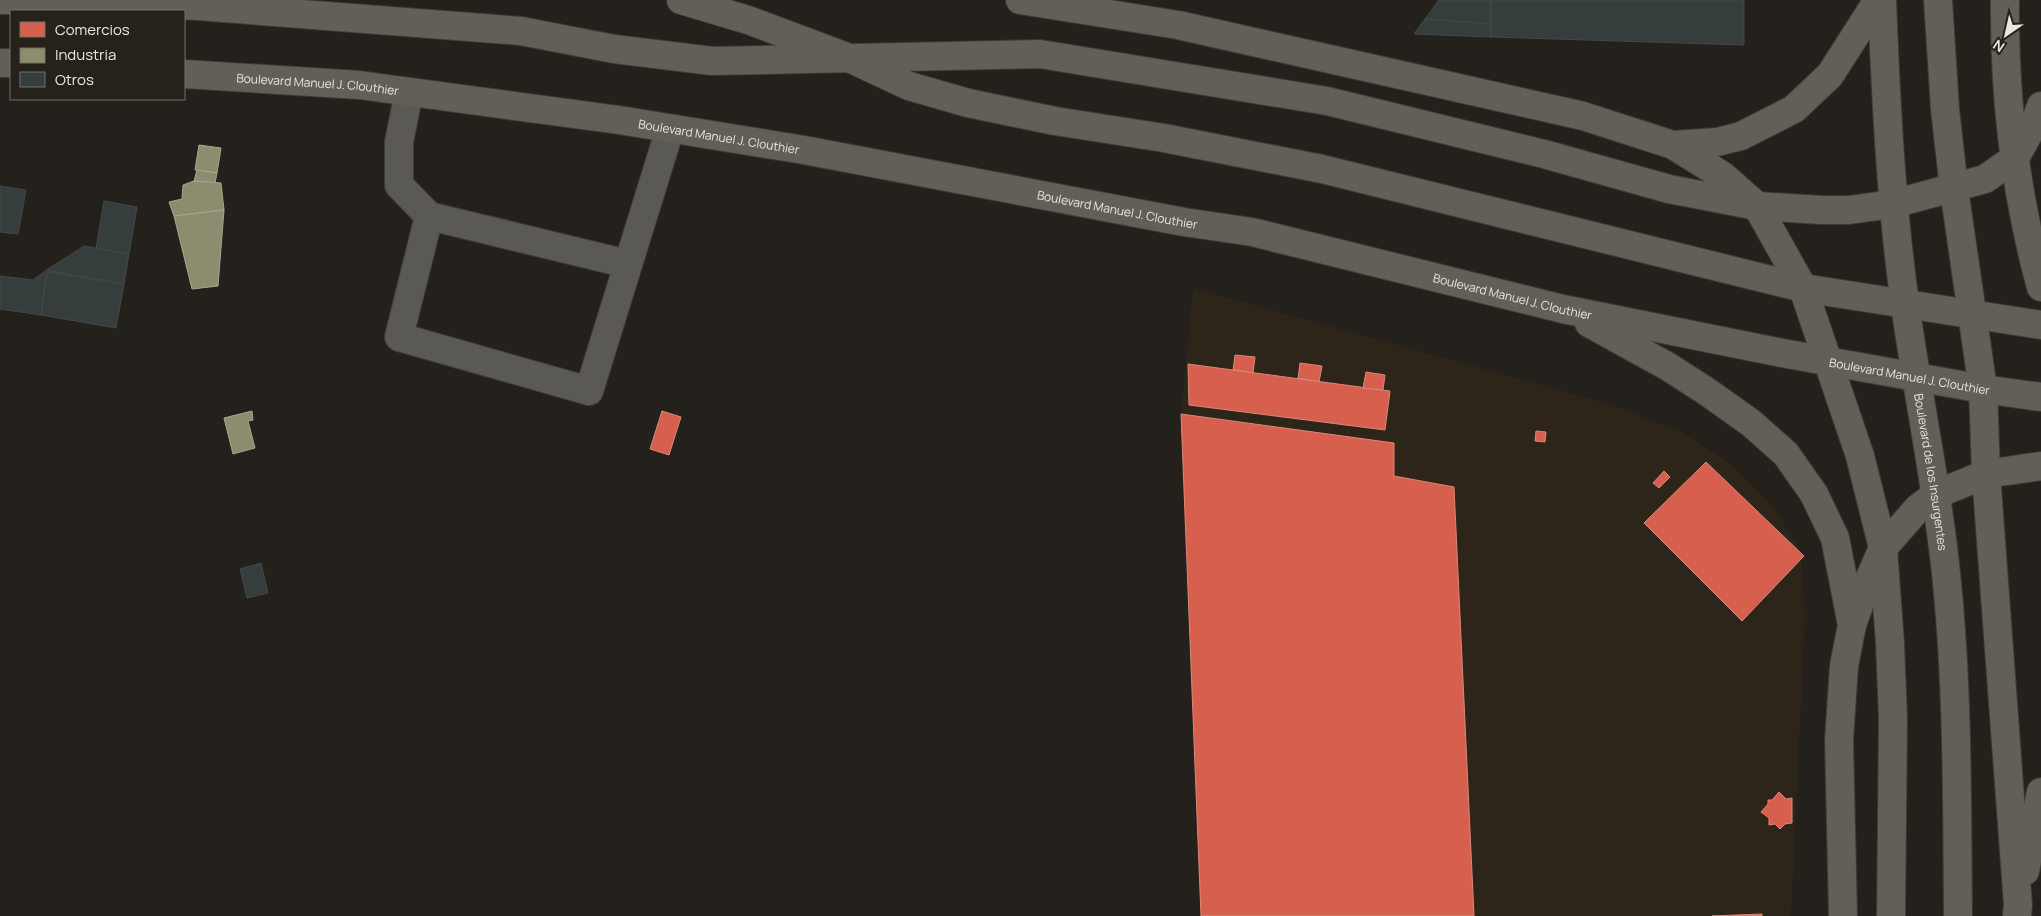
<svg xmlns="http://www.w3.org/2000/svg" width="2041" height="916" viewBox="0 0 2041 916" font-family="Manrope,sans-serif">
<style>
.built{fill:#2d2519}
.shops{fill:#d6604d;stroke:#dc8879}
.industry{fill:#8c8c6e;stroke:#a8a790}
.building{fill:#353e3d;stroke:#464846}
.lines{fill:none;stroke-linecap:round;stroke-linejoin:round}
.minor-casing{stroke:#3d3b37;stroke-width:30}
.major-casing{stroke:#3d3b37;stroke-width:30}
.minor{stroke:#5b5955;stroke-width:28}
.major{stroke:#635e56;stroke-width:28}
.labels{text-anchor:middle;dominant-baseline:central;stroke-width:5;stroke-linejoin:round;paint-order:stroke}
.street-label{font-size:12px;fill:#e9e6e0;stroke:#272219}
</style>
<rect width="100%" height="100%" fill="#24211c"/>
<path class="built" d="M1193,288L1613,405L1681,432L1730,463L1772,506L1800,549L1805,615L1791,916H1201L1181,414Z"/>
<g class="shops">
<path d="M1235,355L1255,357L1253,373L1233,370Z"/>
<path d="M1300,363L1322,366L1319,382L1298,378Z"/>
<path d="M1188,364L1390,391L1385,430L1189,405Z"/>
<path d="M1366,372L1385,375L1383,390L1363,388Z"/>
<path d="M662,411L681,417L669,455L650,449Z"/>
<path d="M1181,414L1394,443V476L1454,487L1474,916H1201Z"/>
<path d="M1536,431L1546,432L1545,442L1535,441Z"/>
<path d="M1706,462L1804,556L1742,621L1644,523Z"/>
<path d="M1664,471L1670,477L1659,488L1653,483Z"/>
<path d="M1779,792L1786,799L1792,798V823L1785,824L1780,829L1775,824L1769,825V818L1761,812L1768,804V800H1772Z"/>
<path d="M1762,914V916H1712Z"/>
</g>
<g class="industry">
<path d="M199,145L221,148L217,173L195,170Z"/>
<path d="M197,170L217,173L215,183L194,181Z"/>
<path d="M194,181L221,183L224,210L174,216L169,202L182,199L183,185Z"/>
<path d="M224,210L218,286L192,289L174,216Z"/>
<path d="M252,411L253,420L248,421L255,448L233,454L224,418Z"/>
</g>
<g class="building">
<path d="M1439,0H1491V24L1425,19Z"/>
<path d="M1491,0H1744V45L1491,37Z"/>
<path d="M1425,19L1491,24V37L1414,34Z"/>
<path d="M0,186L26,190L18,234L0,232Z"/>
<path d="M104,201L137,207L129,254L96,249Z"/>
<path d="M84,246L129,254L124,284L50,271L48,269Z"/>
<path d="M48,269L50,271L47,273L41,315L0,309V276L33,280Z"/>
<path d="M50,272L124,284L116,328L41,315L47,273Z"/>
<path d="M261,563L268,593L247,598L240,569Z"/>
</g>
<g class="lines">
<defs>
<g id="minor">
<path d="M409,92L399,142V185L429,216L628,264"/>
<path d="M429,216L399,337L589,391L670,129"/>
</g>
<g id="major">
<path d="M0,0L94,1L198,6L521,31L614,49L712,61L1040,54L1327,101L1544,154L1669,189L1757,206L1821,210H1849L1893,204L1985,179L2015,158L2036,120L2041,106"/>
<path d="M681,0L748,20L847,57L909,86L968,103L1055,121L1164,138L1322,169L1803,288L2041,325"/>
<path d="M1020,0L1178,25L1583,116L1673,145L1723,176L1757,206L1803,288L1860,456L1883,548L1890,644L1893,719L1891,916"/>
<path id="s1" d="M1882,0C1886,102 1891,203 1905,304C1918,398 1938,489 1947,583C1958,694 1957,805 1958,916"/>
<path d="M1938,0L1945,109L1954,189L1983,389L1986,474L2018,905L2017,916"/>
<path d="M2005,0C2004,98 2015,192 2041,287"/>
<path d="M0,63H11"/>
<path id="s2" d="M184,74L359,85L619,120L804,150L1184,222L1252,232L1563,309L1782,353L1983,389L2041,397"/>
<path d="M1673,145L1717,142L1741,136L1794,109L1830,75L1878,0"/>
<path d="M1589,323L1667,366L1706,391L1751,423L1786,454L1814,494L1835,538L1852,625"/>
<path d="M2025,871L2041,792"/>
<path d="M1843,916L1839,740L1844,666L1852,625L1864,591L1883,548L1918,508L1937,494L1986,474L2041,466"/>
</g>
</defs>
<use href="#minor" class="minor-casing"/>
<use href="#major" class="major-casing"/>
<use href="#minor" class="minor"/>
<use href="#major" class="major"/>
</g>
<g class="labels">
<g class="street-label">
<text stroke="none"><textPath href="#s2" startOffset="134">Boulevard Manuel J. Clouthier</textPath></text>
<text stroke="none"><textPath href="#s2" startOffset="539">Boulevard Manuel J. Clouthier</textPath></text>
<text stroke="none"><textPath href="#s2" startOffset="944">Boulevard Manuel J. Clouthier</textPath></text>
<text stroke="none"><textPath href="#s2" startOffset="1349">Boulevard Manuel J. Clouthier</textPath></text>
<text stroke="none"><textPath href="#s2" startOffset="1754">Boulevard Manuel J. Clouthier</textPath></text>
<text stroke="none"><textPath href="#s1" startOffset="475">Boulevard de los Insurgentes</textPath></text>
</g>
</g>
<rect x="10" y="10" width="175" height="90" fill="#272219" stroke="#757069"/>
<rect x="20" y="22" width="25" height="15" fill="#d6604d" stroke="#757069"/>
<text x="55" y="35" font-size="15" fill="#e9e6e0">Comercios</text>
<rect x="20" y="48" width="25" height="15" fill="#8c8c6e" stroke="#757069"/>
<text x="55" y="60" font-size="15" fill="#e9e6e0">Industria</text>
<rect x="20" y="72" width="25" height="15" fill="#353e3d" stroke="#757069"/>
<text x="55" y="85" font-size="15" fill="#e9e6e0">Otros</text>
<g transform="translate(2006 35) rotate(214)" stroke="#272219" stroke-width="4" paint-order="stroke">
<path d="M0-4L9 19L0 12L-9 19Z" fill="#e9e6e0"/>
<text y="-8" font-size="14" font-weight="bold" text-anchor="middle" fill="#e9e6e0">N</text>
</g>
</svg>
